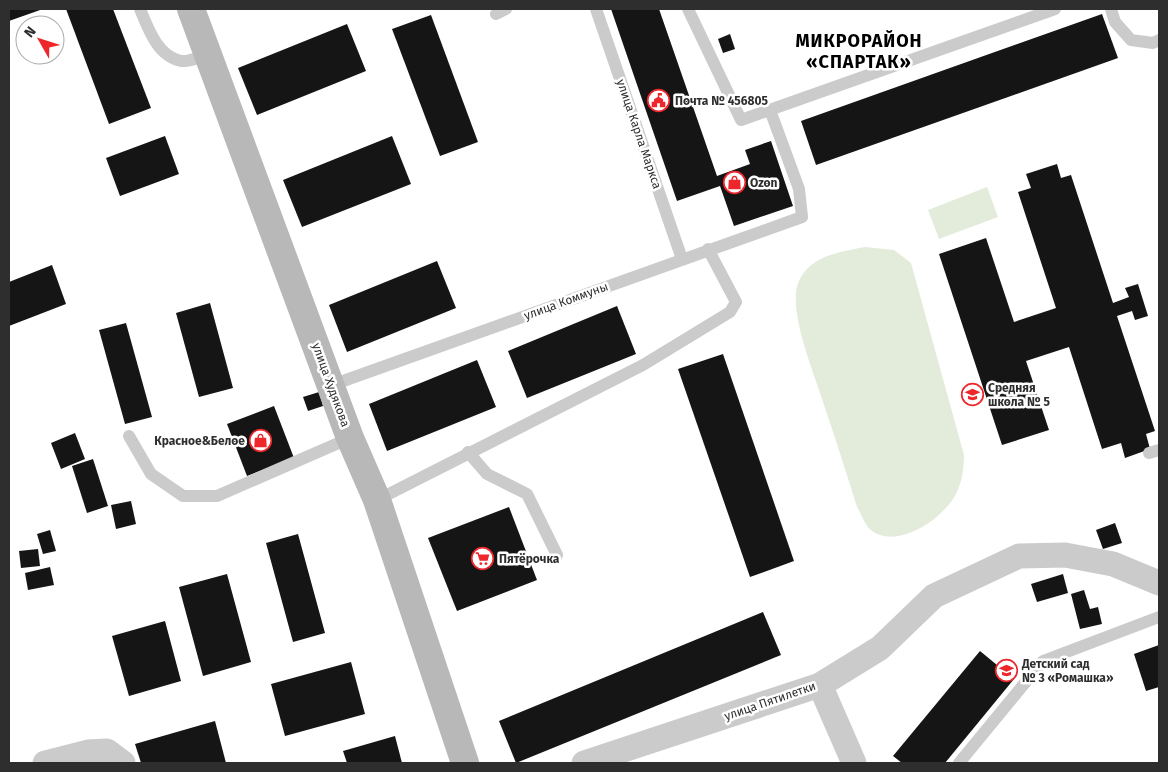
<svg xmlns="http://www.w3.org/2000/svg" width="1168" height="772" viewBox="0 0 1168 772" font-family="'Fira Sans',sans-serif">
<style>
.green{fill:#e3ecdb}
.building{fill:#151515}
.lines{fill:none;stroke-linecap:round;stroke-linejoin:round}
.lane{stroke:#cbcbcb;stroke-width:12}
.street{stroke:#cbcbcb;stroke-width:25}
.secondary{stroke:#b8b8b8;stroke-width:28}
.labels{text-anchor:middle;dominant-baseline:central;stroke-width:5;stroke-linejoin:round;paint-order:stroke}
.poi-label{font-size:12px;font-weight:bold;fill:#2e2e2e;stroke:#fff;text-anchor:start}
.street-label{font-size:12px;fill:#2e2e2e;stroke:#fff}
.district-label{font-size:18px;font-weight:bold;letter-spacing:1px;fill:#000;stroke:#fff}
</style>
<rect width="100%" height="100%" fill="#fff"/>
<g class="green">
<path d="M987,187L998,217L939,239L928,210Z"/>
<path d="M865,247L894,250L911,263L964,455C964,469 962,480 957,492C945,518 897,551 871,530C865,526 861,513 857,507C846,472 835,437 823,402C814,373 790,316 797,287C806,256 839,252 865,247Z"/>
</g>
<g class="building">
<path d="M9,9H43L9,21Z"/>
<path d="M66,9H113L151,108L109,124Z"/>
<path d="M611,9H659L717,176L750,164L745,150L771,141L793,206L734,226L720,186L677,201Z"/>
<path d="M1102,14L1118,58L816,165L801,121Z"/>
<path d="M431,15L478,142L440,156L392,29Z"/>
<path d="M347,24L366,71L257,115L238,68Z"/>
<path d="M730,34L735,49L723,53L718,39Z"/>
<path d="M165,136L179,174L120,196L106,158Z"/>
<path d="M392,136L411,184L302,227L283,180Z"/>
<path d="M1057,164L1061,178L1071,175L1113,303L1129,297L1125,288L1138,284L1148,316L1135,320L1132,311L1117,316L1155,431L1146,434L1150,449L1125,458L1121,443L1102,449L1069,347L1026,361L1049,430L1002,445L939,254L986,238L1014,322L1056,308L1018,192L1031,188L1026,174Z"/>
<path d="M437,261L456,308L347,352L329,305Z"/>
<path d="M52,265L66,304L9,326V282Z"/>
<path d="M210,303L233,388L199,397L176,313Z"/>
<path d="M617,306L636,354L527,398L508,351Z"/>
<path d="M126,323L152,417L125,424L99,330Z"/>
<path d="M723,354L794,561L750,577L678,369Z"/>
<path d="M477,360L496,407L387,451L369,404Z"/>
<path d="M319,392L323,406L308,411L303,397Z"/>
<path d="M274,406L294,458L247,476L227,424Z"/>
<path d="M75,433L85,459L61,469L51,443Z"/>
<path d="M93,459L108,506L87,513L72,466Z"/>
<path d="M131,501L136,524L116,529L111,505Z"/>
<path d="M509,507L537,580L457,611L428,538Z"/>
<path d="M1115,523L1122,543L1103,549L1096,530Z"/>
<path d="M50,530L56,551L43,554L37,534Z"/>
<path d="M298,534L325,633L293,642L266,543Z"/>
<path d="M38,549L40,566L21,568L19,551Z"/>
<path d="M50,567L54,585L28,590L25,573Z"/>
<path d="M227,574L251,662L203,676L179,587Z"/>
<path d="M1063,574L1068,593L1037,602L1031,584Z"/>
<path d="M1084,590L1090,609L1098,607L1102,624L1080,629L1071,594Z"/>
<path d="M763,612L781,655L516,763L499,721Z"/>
<path d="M165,621L181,681L129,696L112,636Z"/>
<path d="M1159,645V687L1146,691L1134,654Z"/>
<path d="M980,651L1014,679L945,763H902L893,756Z"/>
<path d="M351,662L365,714L285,736L271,684Z"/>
<path d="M215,721L226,763H141L135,744Z"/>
<path d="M395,736L402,763H347L343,751Z"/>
</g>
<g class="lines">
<g class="lane">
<path d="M140,9C148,28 157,56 181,61C188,62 200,57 208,56"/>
<path d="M596,9L682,259"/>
<path d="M688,9L741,120L1055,9"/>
<path d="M1111,9L1115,22L1131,40L1153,43L1159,40"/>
<path d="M496,14L506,9"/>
<path d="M332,385L802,217L799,189L770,110"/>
<path d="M129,436L151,474L183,496H217L350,438"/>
<path d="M468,452L487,474L527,494L557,555"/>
<path d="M1149,453L1159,450"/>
<path d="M377,500L643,365L730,312L736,302L708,249"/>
<path d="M959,763L1043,661L1159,617"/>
</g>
<g class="street">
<path d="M820,685L854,763"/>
<path d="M45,763L88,752L107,751L123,763"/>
<path d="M584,763L820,685L880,648L934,596L1019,556L1065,555L1113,564L1159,583"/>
</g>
<path class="secondary" d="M191,9L350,438L377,500L465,763"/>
</g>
<defs>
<symbol id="civic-ring" viewBox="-11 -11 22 22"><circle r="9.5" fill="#fff" stroke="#ed272c" stroke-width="1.5"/><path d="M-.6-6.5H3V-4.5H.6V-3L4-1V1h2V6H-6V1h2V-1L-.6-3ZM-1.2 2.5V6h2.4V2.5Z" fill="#ed272c"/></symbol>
<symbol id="shop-ring" viewBox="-11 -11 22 22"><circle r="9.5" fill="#fff" stroke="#ed272c" stroke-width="1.5"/><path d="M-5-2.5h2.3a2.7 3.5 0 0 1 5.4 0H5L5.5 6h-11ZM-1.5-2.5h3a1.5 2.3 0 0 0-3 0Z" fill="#ed272c"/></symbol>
<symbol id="school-ring" viewBox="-11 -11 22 22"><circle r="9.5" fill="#fff" stroke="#ed272c" stroke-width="1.5"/><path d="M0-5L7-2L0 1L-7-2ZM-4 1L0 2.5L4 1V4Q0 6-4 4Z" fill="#ed272c"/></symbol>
<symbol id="supermarket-ring" viewBox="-11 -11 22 22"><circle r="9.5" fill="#fff" stroke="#ed272c" stroke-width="1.5"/><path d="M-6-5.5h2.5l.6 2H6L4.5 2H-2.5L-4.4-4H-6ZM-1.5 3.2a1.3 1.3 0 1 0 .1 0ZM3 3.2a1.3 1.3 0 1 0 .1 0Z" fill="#ed272c"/></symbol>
</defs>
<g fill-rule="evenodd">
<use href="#civic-ring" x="646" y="88" width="25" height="25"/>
<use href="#shop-ring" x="722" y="170" width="25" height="25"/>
<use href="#school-ring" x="960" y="382" width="25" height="25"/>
<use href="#shop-ring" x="248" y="428" width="25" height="25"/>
<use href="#supermarket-ring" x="470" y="546" width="25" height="25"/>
<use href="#school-ring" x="994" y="658" width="25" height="25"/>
</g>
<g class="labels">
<g class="poi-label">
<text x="675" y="101">Почта № 456805</text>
<text x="750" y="183">Ozon</text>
<text x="988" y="388">Средняя<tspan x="988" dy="14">школа № 5</tspan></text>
<text x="245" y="441" text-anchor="end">Красное&amp;Белое</text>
<text x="499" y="559">Пятёрочка</text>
<text x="1022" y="664">Детский сад<tspan x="1022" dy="14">№ 3 «Ромашка»</tspan></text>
</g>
<g class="street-label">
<text transform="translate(639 134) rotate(71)">улица Карла Маркса</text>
<text transform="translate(566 301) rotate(-20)">улица Коммуны</text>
<text transform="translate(331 385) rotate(70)">улица Худякова</text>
<text transform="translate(770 701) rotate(-19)">улица Пятилетки</text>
</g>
<g class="district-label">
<text x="859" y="41">МИКРОРАЙОН<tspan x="859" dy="21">«СПАРТАК»</tspan></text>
</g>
</g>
<rect width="1168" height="772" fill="none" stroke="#2e2e2e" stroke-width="20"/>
<g transform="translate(40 40) rotate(309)"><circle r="24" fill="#ffffff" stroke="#ababab"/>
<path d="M0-4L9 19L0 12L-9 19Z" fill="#ed272c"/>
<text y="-8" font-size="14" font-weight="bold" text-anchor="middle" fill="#2e2e2e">N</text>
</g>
</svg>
